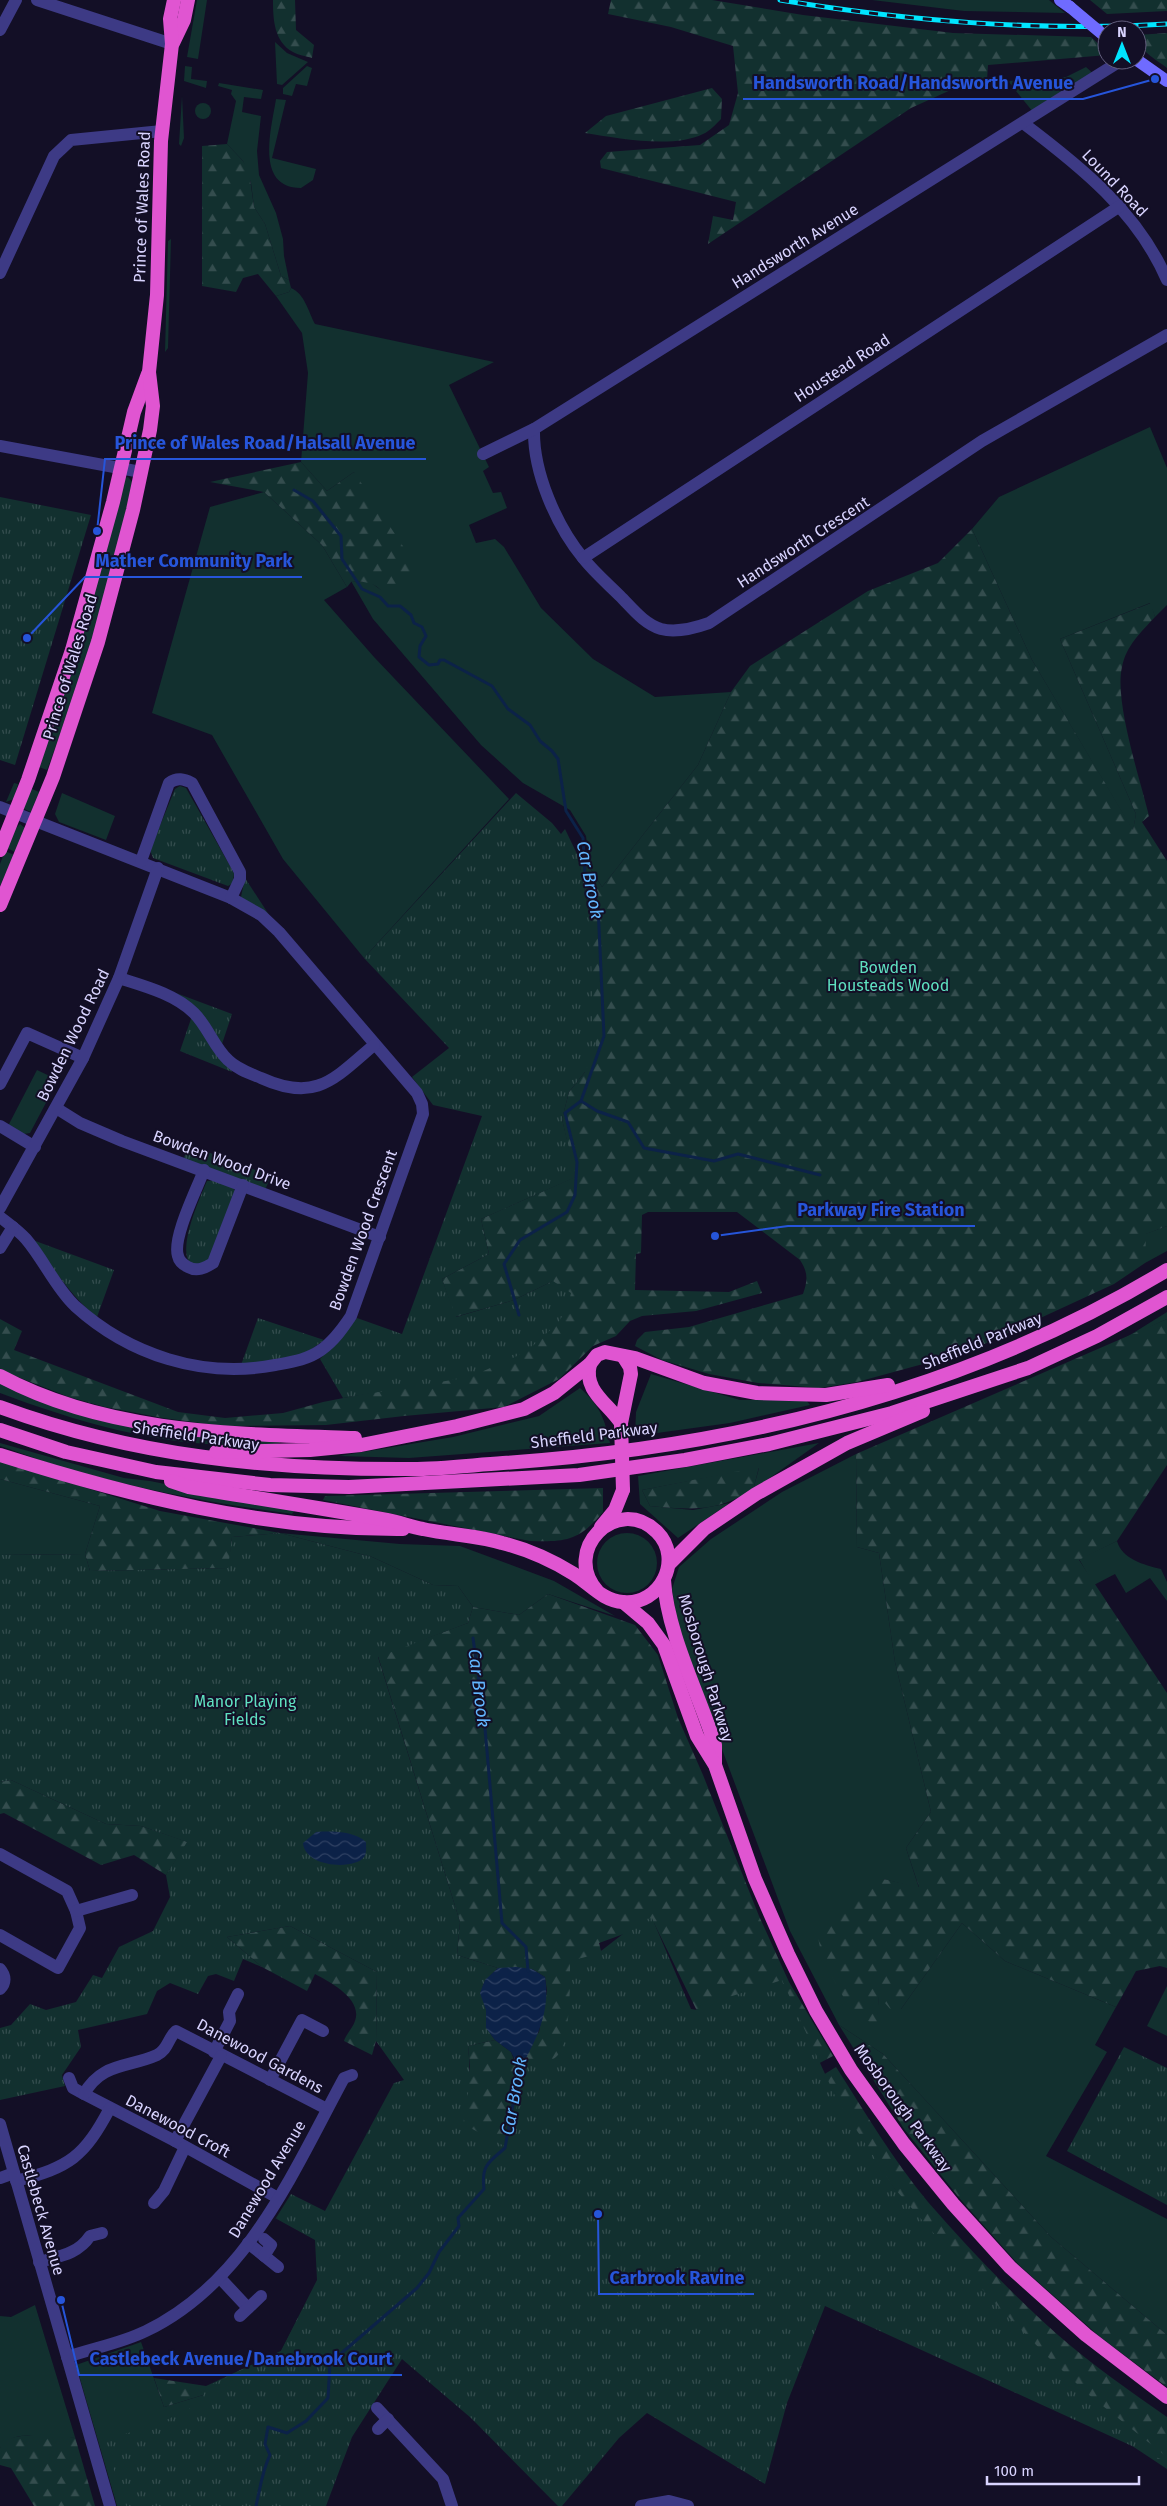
<svg xmlns="http://www.w3.org/2000/svg" width="1167" height="2506" viewBox="0 0 1167 2506" font-family="'Fira Sans',sans-serif">
<style>
.green{fill:#12302f}
.forest{fill:url(#forest-firs)}
.park{fill:url(#park-tufts)}
.water{fill:url(#water-waves)}
.lines{fill:none;stroke-linecap:round;stroke-linejoin:round}
.stream{stroke:#0c2248;stroke-width:3}
.minor{stroke:#3d3a85;stroke-width:12}
.tertiary{stroke:#3d3a85;stroke-width:12}
.secondary{stroke:#6f6bff;stroke-width:12}
.trunk{stroke:#e055d1;stroke-width:14}
.rail-casing{stroke:#00e5ff;stroke-width:5}
.rail{stroke:#130f26;stroke-width:3;stroke-dasharray:9;stroke-linecap:butt}
.secondary-bridge{stroke:#6f6bff;stroke-width:12}
.trunk-bridge{stroke:#e055d1;stroke-width:14}
.labels{text-anchor:middle;dominant-baseline:central;stroke-width:4;stroke-linejoin:round;paint-order:stroke}
.street-label{font-size:16px;fill:#d9d4ff;stroke:#130f26}
.park-label{font-size:16px;fill:#5fe0c0;stroke:#130f26}
.water-label{font-size:18px;font-style:italic;fill:#62b6ff;stroke:#130f26}
.leader{fill:none;stroke:#2655da;stroke-width:2}
.callout-dot{fill:#2655da;stroke:#130f26;stroke-width:2}
.callout-label{font-size:18px;text-anchor:middle;font-weight:bold;fill:#2655da;stroke:#130f26;stroke-width:4;stroke-linejoin:round;paint-order:stroke}
</style>
<defs>
<pattern id="forest-firs" width="22" height="20" patternUnits="userSpaceOnUse" patternTransform="scale(1.25)"><rect width="22" height="20" fill="#12302f"/><path d="M5 1l3.5 6h-7zM16 11l3.5 6h-7z" fill="#344d4e"/></pattern>
<pattern id="park-tufts" width="24" height="20" patternUnits="userSpaceOnUse" patternTransform="scale(1.25)"><rect width="24" height="20" fill="#12302f"/><path d="M3 7l-1-3M5 7V3M7 7l1-3M15 17l-1-3M17 17v-4M19 17l1-3" fill="none" stroke="#344d4e"/></pattern>
<pattern id="water-waves" width="16" height="10" patternUnits="userSpaceOnUse" patternTransform="scale(1.25)"><rect width="16" height="10" fill="#0c2248"/><path d="M0 5q4-4 8 0t8 0" fill="none" stroke="#2f4163"/></pattern>
</defs>
<rect width="100%" height="100%" fill="#130f26"/>
<g class="green">
<path d="M197,0H207L198,59L187,57Z"/>
<path d="M872,0H1049L1065,13L964,11Z"/>
<path d="M275,42L287,53L308,62L282,85L277,84Z"/>
<path d="M185,66L192,67L191,79L207,81L206,88L184,81Z"/>
<path d="M307,66L312,68L307,86L296,84L292,96L283,94V88Z"/>
<path d="M1086,67L1097,77L1033,112L1008,81L1066,77Z"/>
<path d="M219,83L263,90L261,99L244,97L242,112L261,116L257,151L259,175L276,213L283,239L284,256L289,280L281,276L265,224L254,207L251,183L243,161L227,144L236,101L231,94L232,90L218,86Z"/>
<path d="M182,96L184,138L181,146L179,144Z"/>
<path d="M276,99L286,100L272,158L316,169L313,180L301,188C254,188 272,126 276,99Z"/>
<circle cx="203" cy="111" r="8"/>
<path d="M171,239L168,348L165,352L168,241Z"/>
<path d="M291,288C305,294 308,311 315,324L494,362L449,385L489,467L483,471L493,493L501,492L507,508L469,525L476,543L495,539L504,547L541,608L593,659L655,697L731,692L698,765L602,887L590,868L586,836L570,810L523,783L481,745L373,619L351,581L370,582L384,592L354,472L327,491L301,462L308,373L302,333L276,296L289,292Z"/>
<path d="M1150,427L1167,468V605L1155,617L1150,603L1060,639L1136,814L1133,831L1032,660L972,529L999,497Z"/>
<path d="M128,477L133,483L128,503L89,655L47,770L39,767L124,478Z"/>
<path d="M264,492L322,545L347,587L324,600L374,657L509,799L364,958L283,859L212,735L152,713L210,507Z"/>
<path d="M14,783L18,784L14,799L6,802Z"/>
<path d="M30,788L39,792L31,812L22,808Z"/>
<path d="M62,793L115,816L106,840L59,822L55,814Z"/>
<path d="M20,824L26,829L15,852L7,848L14,830Z"/>
<path d="M5,851L14,855L0,886V864Z"/>
<path d="M37,1070L58,1080L30,1133L24,1134L8,1126Z"/>
<path d="M1167,1226V1251L1145,1263V1234Z"/>
<path d="M1167,1312V1319L1122,1340Z"/>
<path d="M651,1374L740,1400H806L810,1405L730,1423L635,1436L636,1412Z"/>
<path d="M0,1383L27,1396L280,1440V1443C270,1447 254,1444 242,1445C159,1446 77,1422 0,1393Z"/>
<path d="M580,1388C600,1406 604,1417 610,1443L409,1458L339,1456L453,1437L539,1416Z"/>
<path d="M0,1443L124,1478L150,1481L295,1510L292,1514C217,1504 144,1490 71,1470C46,1463 25,1454 0,1446Z"/>
<path d="M819,1443L753,1490L759,1468L642,1490L650,1506L693,1510L730,1503L678,1538L640,1504L638,1476Z"/>
<path d="M856,1454L857,1547L879,1553L895,1662L931,1812L906,1848L919,1888L883,1879L876,2026L879,1995L901,2009L962,1923L1005,1961L1116,2007L1095,2045L1107,2052L1046,2156L1167,2219V2335L1051,2237L883,2054L839,2025L790,1931L701,1693L678,1628L672,1589L679,1567L711,1539L782,1492Z"/>
<path d="M0,1479L100,1506L85,1554L0,1555Z"/>
<circle cx="627" cy="1563" r="30"/>
<path d="M280,1533L400,1544L460,1546L554,1581L615,1616L548,1594L519,1615L473,1607L458,1586L433,1585L372,1557Z"/>
<path d="M1117,1541C1122,1559 1144,1565 1161,1569L1167,1582V1601L1150,1578L1126,1593L1115,1574L1094,1585L1079,1559Z"/>
<path d="M1167,1986V2036L1147,2026Z"/>
<path d="M35,2305L75,2437C51,2443 19,2424 0,2448V2316L11,2317Z"/>
<path d="M141,2342L164,2407L226,2388L165,2506H117L76,2365Z"/>
</g>
<g class="forest">
<path d="M273,0H295L296,30L314,45L312,58C306,56 298,55 293,52C274,42 273,19 273,0Z"/>
<path d="M611,0H712L803,15L953,33L1091,37L1107,52V55L988,65L987,80L975,79L911,108L708,244L713,216L733,220L736,202L601,168L600,161L607,152L700,145L729,125L738,93L733,46L671,27L608,14Z"/>
<path d="M1090,0H1167V11L1107,14Z"/>
<path d="M1167,33V68C1156,59 1137,50 1137,35Z"/>
<path d="M712,88L722,99L721,119C716,124 710,131 703,134C673,149 617,138 585,133L606,116Z"/>
<path d="M227,144L243,161L249,172L254,207L265,224L281,276L289,280L291,288L289,292L276,296L258,274L243,278L236,292L202,286V146Z"/>
<path d="M301,462L327,491L354,472L420,572L389,603C380,584 372,582 352,581L347,587L322,545L264,492L210,482Z"/>
<path d="M972,529L1032,660L1133,830L1136,814L1060,639L1151,603L1155,617C1141,632 1126,646 1122,667C1114,701 1140,779 1149,816L1142,822L1167,861V1226L1146,1234L1145,1263L1114,1284L967,1352L857,1382L819,1388L758,1383L709,1374L662,1360L635,1346L637,1340L645,1332L689,1327L803,1294C808,1280 808,1272 800,1260L737,1212H648L642,1215L641,1253L636,1254L635,1290L729,1292L757,1281L762,1293L696,1311L642,1316L630,1321L616,1336L593,1346L559,1379L504,1407L404,1416L326,1425L223,1426L163,1418L105,1407L69,1397L0,1370V1319L22,1331L14,1350L178,1412L225,1418L283,1413L323,1402L369,1393L553,1281L514,1300L455,1317L442,1279L489,1254L481,1219L575,1177L562,1119L569,1092L585,1072L588,909L578,856H589L590,868L602,887L698,765L731,692L750,666L868,591L938,563Z"/>
<path d="M1167,1319V1465L1117,1541L1079,1560L1167,1693V1968L1160,1966L1136,1971L1116,2007L1005,1961L962,1923L901,2009L891,2010L879,1996L877,2027L850,2009L822,1958L816,1927L883,1879L919,1887L906,1848L931,1812L895,1662L879,1553L857,1547L856,1454Z"/>
<path d="M0,1461L160,1511L280,1533L232,1537L229,1568L90,1571L85,1554L100,1506L0,1479Z"/>
<path d="M759,1467L753,1490C715,1512 692,1510 650,1506L642,1490Z"/>
<path d="M603,1488V1512C579,1541 566,1542 530,1541L323,1500L325,1496Z"/>
<path d="M548,1594L635,1625L658,1655L678,1718L703,1775L759,1916L789,1982L833,2056L812,2067L697,2011L654,1923L599,1943L616,2009L568,2068L402,2358L395,2366L226,2388L164,2407L154,2378L206,2386L281,2351L317,2280L315,2240L275,2218L302,2222L452,2171L470,2067L468,2046L495,2040L511,2052L514,2060L539,2032L547,1991L545,1977L532,1969L498,1968L457,1955L460,1922L378,1656L468,1623L473,1607L519,1615Z"/>
<path d="M11,1780L106,1824L141,1826L188,1842L166,1875L134,1855L101,1865L4,1813L0,1814V1782Z"/>
<path d="M290,1926L377,1972L376,2041L372,2055L344,2041C346,2034 353,2028 355,2021C363,1999 330,1982 315,1974L307,1991L262,1967L227,1937Z"/>
<path d="M839,2025L883,2054L1051,2237L1167,2335V2387L1099,2336L1019,2265L961,2200L904,2129Z"/>
<path d="M836,2067C865,2112 893,2160 928,2202C968,2248 1012,2294 1058,2335C1092,2365 1130,2391 1167,2417V2469L1078,2410L1011,2348L815,2080Z"/>
<path d="M49,2435L64,2438L75,2437L95,2506H34L11,2468L0,2465C0,2460 0,2453 0,2448C5,2433 37,2435 49,2435Z"/>
</g>
<g class="park">
<path d="M0,497L91,515L15,765L0,760Z"/>
<path d="M180,786L186,788L234,873L233,883L228,886L153,858L150,850L175,789Z"/>
<path d="M516,793L552,823L561,834L565,829L578,856L588,909L596,1047L585,1072L569,1092L562,1119L576,1177L481,1219L489,1254L442,1279L456,1317L514,1300L553,1281L571,1293L568,1307L558,1323L526,1352L470,1377L343,1398L320,1359L357,1318L402,1334L482,1116L433,1105L412,1077L449,1048L364,958Z"/>
<path d="M245,878L271,918L241,897Z"/>
<path d="M176,993L232,1014L221,1047L232,1072L180,1051L193,1013Z"/>
<path d="M189,1145L271,1176L265,1190L183,1160Z"/>
<path d="M216,1180L231,1185L235,1191L211,1260L199,1266L189,1262C179,1244 199,1200 207,1181Z"/>
<path d="M30,1239L114,1270L97,1317C70,1296 52,1265 30,1239Z"/>
<path d="M258,1318L324,1340L301,1357L241,1365Z"/>
<path d="M280,1533L372,1557L433,1585L458,1586L473,1607L468,1623L378,1657L460,1922L457,1955L498,1968C477,1988 482,1985 486,2010C488,2025 485,2027 495,2040L468,2046C471,2073 469,2097 463,2124L508,2148L526,2062C537,2063 548,2064 556,2057C571,2045 570,1981 570,1961L597,1954L641,1920L652,1918L691,2009L697,2010L726,1998L782,1980L837,2100L895,2189L991,2299L1051,2360L1089,2395L1167,2457V2462L825,2306L787,2403L765,2484L647,2413L619,2438L562,2506H558L471,2418L402,2359L352,2437L326,2506H126L104,2440L156,2425L201,2403L206,2387L281,2351L318,2280L316,2240L276,2218L291,2194L325,2211L394,2083L404,2080L376,2041L377,1972L290,1926L227,1937L262,1967L243,1959L234,1981L216,1974L208,1976L198,1994L170,1983L157,1991L147,2014L78,2030L81,2047L62,2075L65,2086L0,2100V2028L11,2025L30,2004L46,2010L76,2002L93,1975L102,1978L119,1947L153,1931L170,1897L166,1875L187,1842L141,1826L106,1824L11,1780L0,1782V1555L85,1554L90,1571L228,1568L232,1537Z"/>
<path d="M1124,2047L1167,2068V2205L1067,2151Z"/>
</g>
<g class="water">
<path d="M316,1832C332,1831 354,1831 366,1842C366,1847 367,1853 364,1857C355,1870 305,1868 303,1843Z"/>
<path d="M516,1967L532,1969L545,1977C550,2007 540,2032 526,2058L515,2060L511,2052L495,2040L486,2028V2010L480,1993L485,1980L498,1968Z"/>
</g>
<g class="lines">
<g class="stream">
<path d="M294,490L313,501L341,536L342,559L362,589L380,597L388,606H400L411,615L414,623L422,627L426,636L420,646L419,657L429,665L438,664L440,660H444L492,686L508,709L530,725L540,741L552,751L558,759L566,811L583,838L585,876L598,906L604,1036L581,1101L565,1113L577,1162L575,1195L567,1212L520,1240L504,1264L519,1315"/>
<path d="M581,1101L597,1111L628,1122L644,1148L714,1161L738,1154L820,1175"/>
<path d="M473,1638L484,1717L502,1923L526,1947L528,1971"/>
<path d="M256,2506C260,2489 262,2471 270,2455L265,2444L268,2427L287,2433L306,2421L328,2398L330,2363L417,2288L429,2273L439,2252L459,2226L458,2218L484,2189C481,2165 489,2162 505,2148L522,2054"/>
</g>
<g class="minor">
<path d="M37,0L172,44"/>
<path d="M0,30L16,0"/>
<path d="M1023,123C1080,166 1138,212 1167,280"/>
<path d="M0,273L54,156L71,140L162,131"/>
<path d="M534,429C533,472 556,525 583,558C594,572 608,584 620,596C632,608 644,624 661,629C677,633 695,628 709,623L982,441L1167,335"/>
<path d="M0,446L141,472"/>
<path d="M483,454L534,429L1122,60"/>
<path d="M583,558L1120,206"/>
<path d="M0,807L231,898L261,915L279,932L417,1093L422,1104L423,1114L351,1316C343,1328 334,1341 321,1350C307,1360 291,1362 275,1365C203,1379 129,1355 75,1306C55,1287 44,1260 26,1239C19,1231 9,1224 0,1217"/>
<path d="M141,861L169,783C177,777 184,779 192,783L240,872V879L231,898"/>
<path d="M119,978C144,986 175,994 194,1013C208,1027 214,1047 228,1060C237,1069 249,1073 261,1078C316,1103 334,1079 374,1045"/>
<path d="M0,1084L27,1033L83,1058"/>
<path d="M56,1108L80,1123L122,1141L380,1237"/>
<path d="M0,1126L35,1147"/>
<path d="M204,1170C197,1189 172,1238 178,1256C179,1261 184,1265 188,1267C197,1272 205,1268 213,1263L243,1185"/>
<path d="M0,1208L83,1058L119,978L158,868"/>
<path d="M0,1248L13,1227"/>
<path d="M0,1854L67,1891L76,1911L80,1928L58,1968L0,1935"/>
<path d="M76,1911L132,1895"/>
<path d="M0,1969C6,1976 6,1983 0,1989"/>
<path d="M214,2052L230,2021L229,2012L238,1994"/>
<path d="M69,2078L73,2088L84,2094L175,2141L278,2198"/>
<path d="M270,2080L302,2020L323,2031"/>
<path d="M84,2094C102,2062 128,2068 157,2055C168,2050 168,2038 176,2031L327,2109"/>
<path d="M175,2141L221,2056"/>
<path d="M0,2178L14,2173"/>
<path d="M16,2181C70,2167 84,2157 110,2108"/>
<path d="M154,2203L164,2191L185,2147"/>
<path d="M248,2243L278,2267"/>
<path d="M264,2256L271,2245L264,2239"/>
<path d="M39,2262C60,2256 78,2254 90,2236L102,2233"/>
<path d="M220,2278L248,2308"/>
<path d="M240,2316L261,2296"/>
<path d="M67,2357C93,2348 122,2343 146,2331C247,2283 294,2170 344,2078L352,2075"/>
<path d="M377,2408L443,2479L452,2506"/>
<path d="M378,2429L388,2419"/>
<path d="M641,2506L669,2501L688,2506"/>
</g>
<path class="tertiary" d="M0,2124L110,2506"/>
<g class="secondary">
<path d="M1060,0L1070,7"/>
<path d="M1137,60L1167,81"/>
</g>
<g class="trunk">
<path d="M173,43L184,20L188,0"/>
<path d="M0,850L28,780L72,650L113,502L134,412L148,374"/>
<path d="M0,905L53,777L98,642L133,510L150,430L153,406L149,372L157,295L161,141L172,44L170,19L174,0"/>
<path d="M590,1364C583,1391 608,1403 621,1423"/>
<path d="M0,1376C108,1434 236,1434 355,1438"/>
<path d="M0,1407C133,1456 270,1470 412,1469C442,1469 473,1465 503,1463C735,1447 967,1391 1167,1270"/>
<path d="M621,1423L631,1374L630,1367L623,1356"/>
<path d="M0,1430L66,1452L156,1472L270,1485L349,1487L579,1475L685,1460L769,1444L892,1413L1028,1368L1097,1336L1167,1297"/>
<path d="M216,1452L310,1450L361,1445L457,1426L524,1409L554,1393L590,1364L597,1355L605,1352L635,1358L704,1383L757,1393L826,1395L888,1385"/>
<path d="M0,1455C129,1496 266,1530 403,1529"/>
<path d="M171,1481L189,1487C255,1498 321,1508 387,1520C399,1522 411,1527 423,1529C450,1535 476,1535 502,1543C526,1549 553,1561 574,1574C590,1584 603,1601 623,1602C660,1606 684,1559 657,1532C617,1493 560,1551 598,1592"/>
<path d="M601,1527L615,1510L623,1490"/>
<path d="M669,1564L704,1529L756,1494L847,1443L923,1411"/>
<path d="M664,1580C667,1633 699,1694 715,1745V1764"/>
<path d="M623,1602L648,1623L664,1645L697,1736L715,1765L755,1879L788,1954L816,2011L851,2070L904,2144L953,2204L1010,2267L1086,2335L1167,2397"/>
</g>
<defs>
<path id="rail" d="M780,0C908,21 1037,32 1167,24"/>
</defs>
<use href="#rail" class="rail-casing"/>
<use href="#rail" class="rail"/>
<path class="secondary-bridge" d="M1070,7L1107,38"/>
<path class="trunk-bridge" d="M621,1423L623,1490"/>
</g>
<g class="labels">
<g class="street-label">
<text transform="translate(1115 183) rotate(46)">Lound Road</text>
<text transform="translate(142 207) rotate(-88)">Prince of Wales Road</text>
<text transform="translate(795 246) rotate(-32)">Handsworth Avenue</text>
<text transform="translate(842 368) rotate(-33)">Houstead Road</text>
<text transform="translate(803 542) rotate(-33)">Handsworth Crescent</text>
<text transform="translate(70 667) rotate(-73)">Prince of Wales Road</text>
<text transform="translate(73 1035) rotate(-64)">Bowden Wood Road</text>
<text transform="translate(222 1160) rotate(20)">Bowden Wood Drive</text>
<text transform="translate(363 1230) rotate(-70)">Bowden Wood Crescent</text>
<text transform="translate(982 1341) rotate(-22)">Sheffield Parkway</text>
<text transform="translate(594 1435) rotate(-7)">Sheffield Parkway</text>
<text transform="translate(196 1436) rotate(8)">Sheffield Parkway</text>
<text transform="translate(706 1668) rotate(73)">Mosborough Parkway</text>
<text transform="translate(260 2056) rotate(28)">Danewood Gardens</text>
<text transform="translate(903 2108) rotate(54)">Mosborough Parkway</text>
<text transform="translate(178 2126) rotate(28)">Danewood Croft</text>
<text transform="translate(267 2179) rotate(-59)">Danewood Avenue</text>
<text transform="translate(41 2210) rotate(74)">Castlebeck Avenue</text>
</g>
<g class="park-label">
<text x="888" y="967">Bowden<tspan x="888" dy="18">Housteads Wood</tspan></text>
<text x="245" y="1701">Manor Playing<tspan x="245" dy="18">Fields</tspan></text>
</g>
<g class="water-label">
<text transform="translate(590 880) rotate(79)">Car Brook</text>
<text transform="translate(479 1688) rotate(83)">Car Brook</text>
<text transform="translate(514 2096) rotate(-80)">Car Brook</text>
</g>
</g>
<path class="leader" d="M1155 79L1083 99H743M97 531L105 459H426M27 638L85 577H302M715 1236L788 1226H975M598 2214L599 2294H754M61 2300L79 2375H402"/>
<g class="callout-dot">
<circle cx="1155" cy="79" r="5"/>
<circle cx="97" cy="531" r="5"/>
<circle cx="27" cy="638" r="5"/>
<circle cx="715" cy="1236" r="5"/>
<circle cx="598" cy="2214" r="5"/>
<circle cx="61" cy="2300" r="5"/>
</g>
<g class="callout-label">
<text x="913" y="89">Handsworth Road/Handsworth Avenue</text>
<text x="265" y="449">Prince of Wales Road/Halsall Avenue</text>
<text x="194" y="567">Mather Community Park</text>
<text x="881" y="1216">Parkway Fire Station</text>
<text x="677" y="2284">Carbrook Ravine</text>
<text x="241" y="2365">Castlebeck Avenue/Danebrook Court</text>
</g>
<g transform="translate(1122 45)"><circle r="24" fill="#130f26" stroke="#625e7d"/>
<path d="M0-4L9 19L0 12L-9 19Z" fill="#00e5ff"/>
<text y="-8" font-size="14" font-weight="bold" text-anchor="middle" fill="#d9d4ff">N</text>
</g>
<path d="M987 2476v8h152v-8" fill="none" stroke="#d9d4ff" stroke-width="2.5"/>
<text x="994" y="2476" font-size="15" fill="#d9d4ff" stroke="#130f26" stroke-width="4" paint-order="stroke">100 m</text>
</svg>
